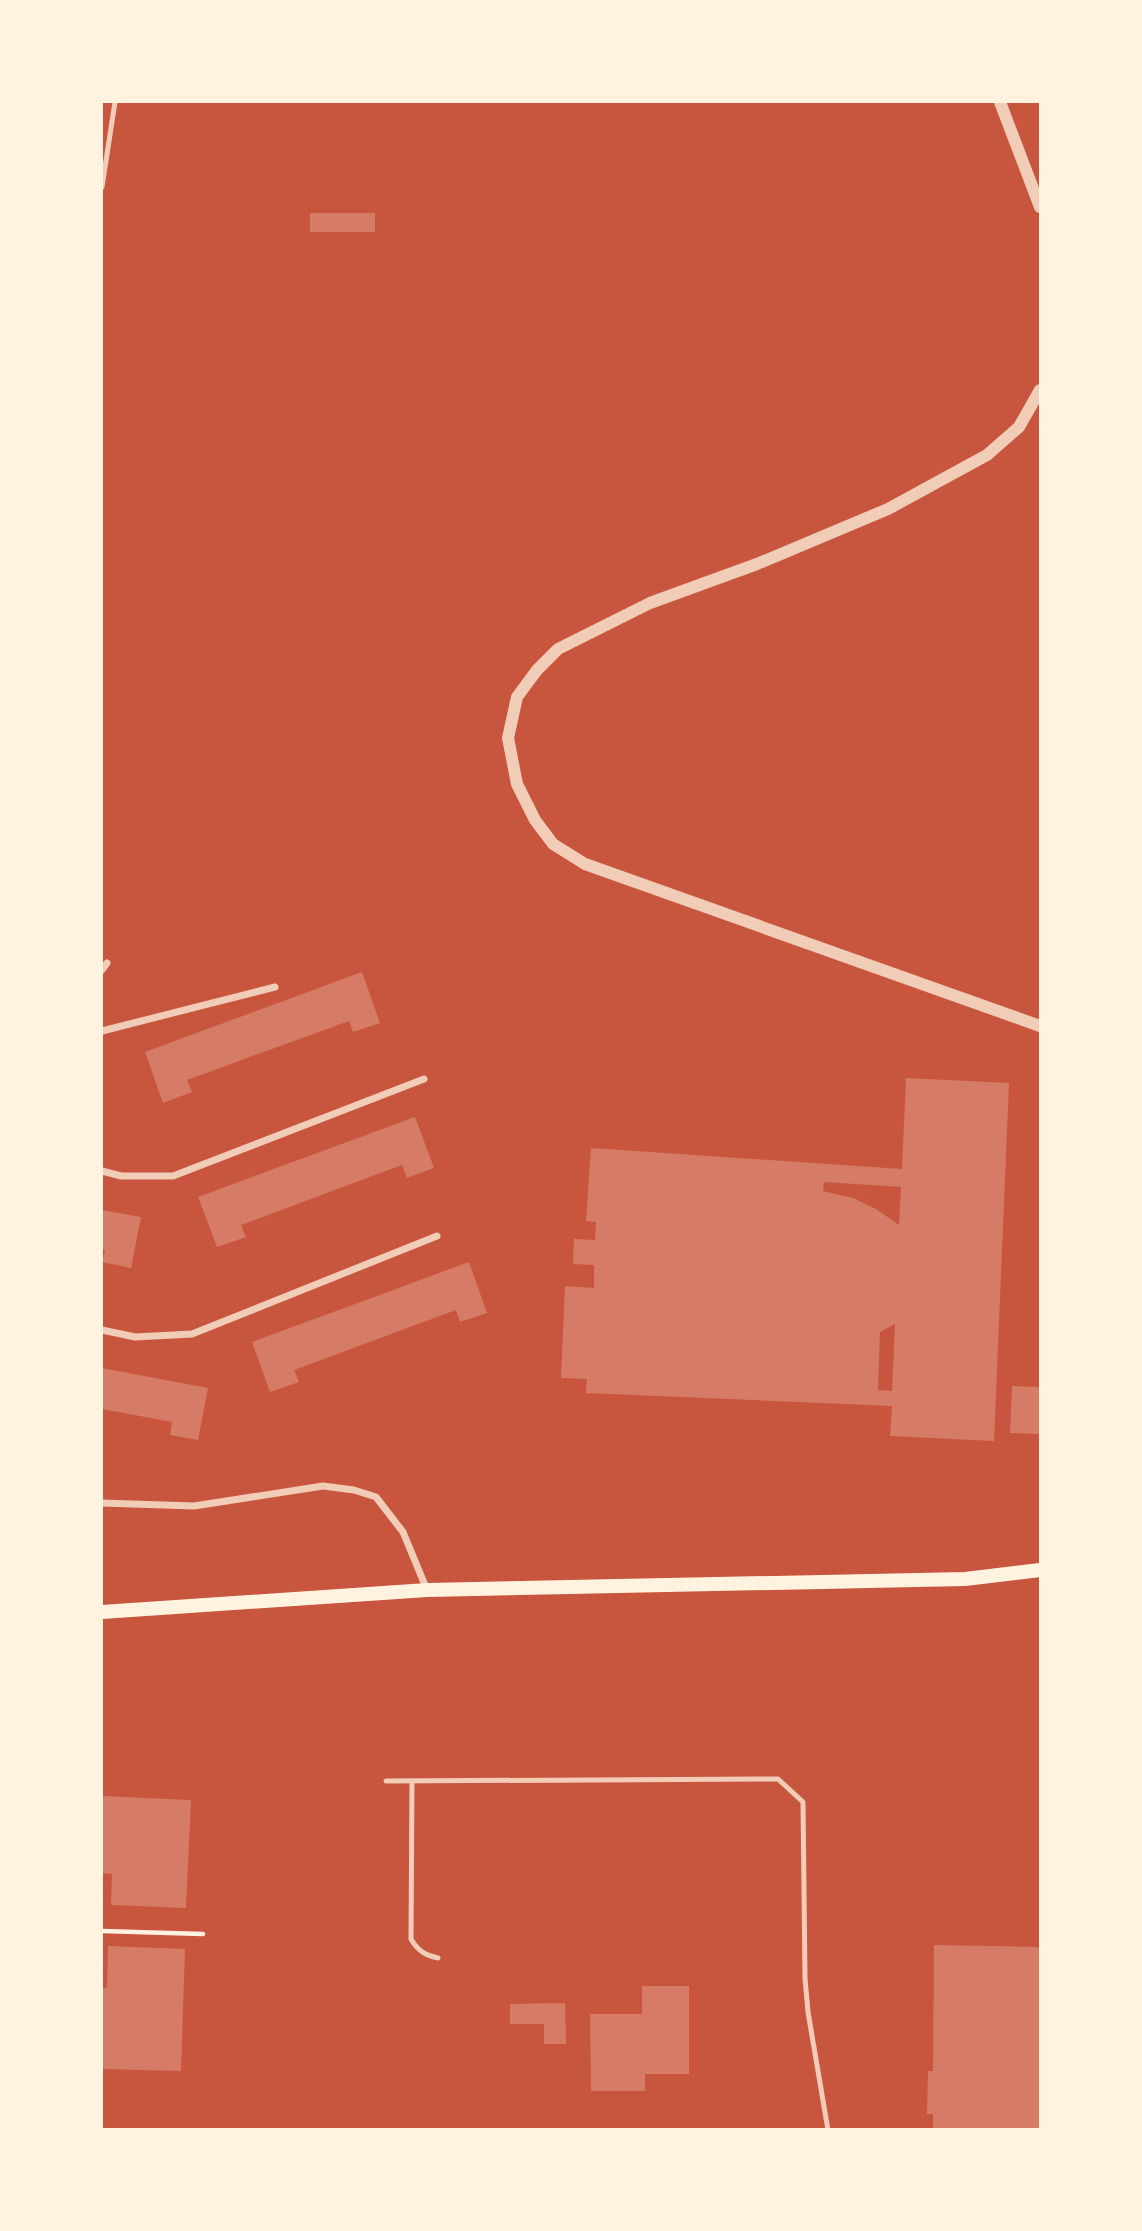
<svg xmlns="http://www.w3.org/2000/svg" width="1142" height="2231" viewBox="0 0 1142 2231" font-family="Ubuntu,sans-serif">
<style>
.building{fill:#d67c66;fill-rule:evenodd}
.lines{fill:none;stroke-linecap:round;stroke-linejoin:round}
.path{stroke:#fff3e0;stroke-width:4.5}
.service{stroke:#f1ccb7;stroke-width:5}
.minor{stroke:#f1ccb7;stroke-width:7}
.tertiary{stroke:#f1ccb7;stroke-width:12}
.secondary{stroke:#fff3e0;stroke-width:14}
</style>
<rect width="100%" height="100%" fill="#c8553d"/>
<g class="building">
<rect x="310" y="213" width="65" height="19"/>
<path d="M362,972L380,1023L353,1032L349,1021L187,1080L192,1092L163,1103L145,1052Z"/>
<path d="M906,1078L1009,1083L994,1441L890,1436L892,1406L586,1393L587,1379L561,1378L565,1286L594,1288V1265L573,1264L574,1239L595,1240L596,1222L586,1221L591,1148L902,1169ZM824,1182L901,1187L899,1225L876,1209L853,1198L823,1191ZM895,1324L892,1391L878,1390L880,1332Z"/>
<path d="M415,1117L434,1168L407,1178L402,1165L241,1225L246,1237L217,1247L198,1197Z"/>
<path d="M102,1210L141,1217L131,1268L102,1262L105,1250L102,1249Z"/>
<path d="M469,1262L487,1313L460,1322L456,1310L294,1370L299,1382L270,1392L252,1342Z"/>
<path d="M102,1368L208,1388L198,1440L170,1435L172,1422L102,1409Z"/>
<path d="M1012,1386L1040,1387V1434L1010,1433Z"/>
<path d="M102,1796L191,1800L186,1908L111,1905L112,1874L102,1873Z"/>
<path d="M934,1945L1040,1947V2130H933V2114H927L928,2071H933Z"/>
<path d="M108,1946L185,1949L181,2071L102,2069V1988H107Z"/>
<path d="M642,1986H689V2074H645V2091H591L590,2014H642Z"/>
<path d="M565,2003L566,2044H544V2024H510V2004Z"/>
</g>
<g class="lines">
<path class="path" d="M102,1931L203,1934"/>
<g class="service">
<path d="M102,187L115,102"/>
<path d="M386,1781L778,1779L803,1802L805,1978L808,2012L828,2130"/>
<path d="M412,1781L411,1939C418,1951 425,1955 438,1958"/>
</g>
<g class="minor">
<path d="M102,970L107,963"/>
<path d="M102,1031L275,987"/>
<path d="M102,1171L121,1176H173L424,1079"/>
<path d="M102,1330L135,1337L192,1334L437,1236"/>
<path d="M102,1503L194,1506L323,1486L354,1490L376,1497L403,1532L427,1590"/>
</g>
<g class="tertiary">
<path d="M1000,102L1040,207"/>
<path d="M1040,390L1019,427L987,455L888,509L757,564L650,603L558,649L537,670L517,697L508,738L517,784L535,820L553,844L585,864L1040,1026"/>
</g>
<path class="secondary" d="M102,1612L427,1590L965,1579L1040,1570"/>
</g>
<rect width="1142" height="2231" fill="none" stroke="#fff3e0" stroke-width="206"/>
</svg>
